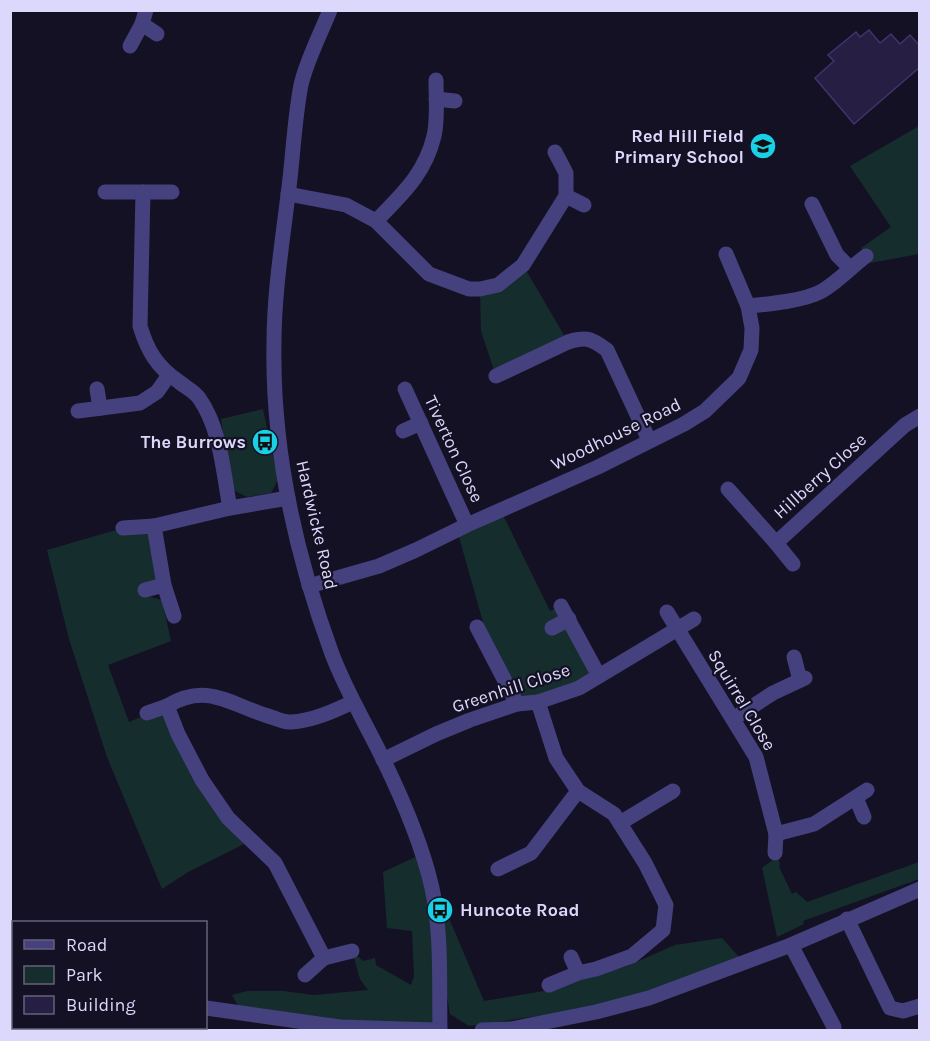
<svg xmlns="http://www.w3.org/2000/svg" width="930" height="1041" viewBox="0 0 930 1041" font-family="Karla,sans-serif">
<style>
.green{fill:#152d2d}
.building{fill:#271f43;stroke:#3f346d;stroke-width:1.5}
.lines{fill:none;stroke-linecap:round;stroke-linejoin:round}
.minor{stroke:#44417e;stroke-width:15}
.labels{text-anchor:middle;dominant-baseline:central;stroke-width:4.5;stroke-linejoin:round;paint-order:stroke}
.poi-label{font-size:18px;font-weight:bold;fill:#dcd8fb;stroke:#151124;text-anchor:end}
.street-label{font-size:18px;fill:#dcd8fb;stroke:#151124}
</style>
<rect width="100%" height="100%" fill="#151124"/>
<g class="green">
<path d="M919,126V254L870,263L861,248L891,227L850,166Z"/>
<path d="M523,265L568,342L496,376L481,331L480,289Z"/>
<path d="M263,409L278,480L271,493L247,497L235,491L228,471L221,419Z"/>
<path d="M501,511L550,611L561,606L599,676L517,704L477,627L483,622L457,530Z"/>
<path d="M154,526L164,585L147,596L162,600L171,641L108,665L129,722L167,706L178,734L252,840L188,872L162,889L107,757L69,639L47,550L123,528Z"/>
<path d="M422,854L484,1001L550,990L579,978L625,967L675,945L722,938L740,958L627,1001L593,1008L469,1026L450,1014L443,973L440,1030L242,1013L232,995L247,991H283L314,995L368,990L360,979L352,951L363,961L375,958L376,965L411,985L414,976L412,931L387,928L383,872Z"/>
<path d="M775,858H779L780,869L792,894L796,892L807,902L919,862V879L803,921L804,924L777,937L762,868Z"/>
</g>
<path class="building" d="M869,30L880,43L891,34L900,44L910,35L920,46V67L854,124L815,78L834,61L828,55L856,32L860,37Z"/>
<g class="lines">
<g class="minor">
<path d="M330,10C321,33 306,62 301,85C294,121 293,159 288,195C282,244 274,294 274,343C272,448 296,556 332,654C346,691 366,724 383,759C403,800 422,844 432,888C442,935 439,982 440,1030"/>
<path d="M142,24L157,34"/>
<path d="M130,46L142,24L146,10"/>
<path d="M436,99L455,101"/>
<path d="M105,192H172"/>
<path d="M143,192L140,326C147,350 157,367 178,381C185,387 194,391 199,398C221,429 223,472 230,508"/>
<path d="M288,194L346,205L376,221L429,274L469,289H480L498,285L523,265L566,196V173L555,152"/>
<path d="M566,196L584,205"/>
<path d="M812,204L837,255L850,268"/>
<path d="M376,221C402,194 425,174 434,136C438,119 436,98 436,80"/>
<path d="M726,254L748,306"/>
<path d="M496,376L568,342C587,336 592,339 607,350L649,440"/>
<path d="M97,389L100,408"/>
<path d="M405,389L467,525"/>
<path d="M78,411L140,403L157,392L169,375"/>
<path d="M403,431L421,423"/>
<path d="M728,489L776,543L905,425L920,416"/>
<path d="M123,528L154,526"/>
<path d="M776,543L793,564"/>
<path d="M309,586L379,566L416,550L467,525L598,467L684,424L705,411L739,378L751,350L752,328L748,306C769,304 804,301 822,291C838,282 851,267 866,256"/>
<path d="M145,590L164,585"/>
<path d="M561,606L599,676"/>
<path d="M667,612L756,757L776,834L814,824L867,790"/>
<path d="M174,616L164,585L154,526L230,508L288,498"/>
<path d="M477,627L517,704"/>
<path d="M552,628L569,619"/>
<path d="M794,657L800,680"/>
<path d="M538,702L556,758L578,791L614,814L645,863L666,905L663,930L632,956L596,969L578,973L549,985"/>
<path d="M147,713L167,706"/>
<path d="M733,719L773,693L805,678"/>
<path d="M383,760L436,734L470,720L517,704L538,702L579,688L694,619"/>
<path d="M856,798L864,817"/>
<path d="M620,823L673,791"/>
<path d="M775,853L776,834"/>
<path d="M498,869L531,853L578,791"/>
<path d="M847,919L890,1008L903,1011L920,1006"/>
<path d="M791,945L834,1027"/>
<path d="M571,957L578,973"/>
<path d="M324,958L352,951"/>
<path d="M305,975L324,958L275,863L228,818L202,780L178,734L167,706C207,682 229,704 268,716C275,718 284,723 291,722C312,721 334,711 353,702"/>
<path d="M10,980H14"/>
<path d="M206,1008L340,1027L434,1030"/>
<path d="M482,1030L511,1029L596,1012L649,998L791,945L920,889"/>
</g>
</g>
<defs>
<symbol id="school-disc" viewBox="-11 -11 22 22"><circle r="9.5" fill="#18d1e7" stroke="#151124"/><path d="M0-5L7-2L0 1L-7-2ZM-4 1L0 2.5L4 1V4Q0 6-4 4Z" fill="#111"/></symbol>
<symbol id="bus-disc" viewBox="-11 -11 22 22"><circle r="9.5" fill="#18d1e7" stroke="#151124"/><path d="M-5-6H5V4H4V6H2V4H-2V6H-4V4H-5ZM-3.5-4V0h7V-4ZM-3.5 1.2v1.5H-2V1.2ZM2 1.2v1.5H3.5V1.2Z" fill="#111"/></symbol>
</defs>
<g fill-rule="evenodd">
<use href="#school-disc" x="748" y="131" width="30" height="30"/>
<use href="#bus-disc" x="250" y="427" width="30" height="30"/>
<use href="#bus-disc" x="425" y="895" width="30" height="30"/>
</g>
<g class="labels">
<g class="poi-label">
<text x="744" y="136">Red Hill Field<tspan x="744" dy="21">Primary School</tspan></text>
<text x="246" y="442">The Burrows</text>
<text x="460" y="910" text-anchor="start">Huncote Road</text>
</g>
<g class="street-label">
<text transform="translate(616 434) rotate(-26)">Woodhouse Road</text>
<text transform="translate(454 449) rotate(65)">Tiverton Close</text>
<text transform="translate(820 476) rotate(-42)">Hillberry Close</text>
<text transform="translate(317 525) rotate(77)">Hardwicke Road</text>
<text transform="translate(511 688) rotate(-18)">Greenhill Close</text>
<text transform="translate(742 700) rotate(59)">Squirrel Close</text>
</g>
</g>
<rect width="930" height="1041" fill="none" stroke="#dcd8fb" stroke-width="24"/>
<rect x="12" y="921" width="195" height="108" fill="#151124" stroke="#65617a" stroke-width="1.5"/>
<rect x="24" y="940" width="30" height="9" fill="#44417e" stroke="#65617a" stroke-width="1.5"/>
<text x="66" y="951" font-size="18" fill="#dcd8fb">Road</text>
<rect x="24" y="966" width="30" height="18" fill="#152d2d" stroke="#65617a" stroke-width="1.5"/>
<text x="66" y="981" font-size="18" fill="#dcd8fb">Park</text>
<rect x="24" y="996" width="30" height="18" fill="#271f43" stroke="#65617a" stroke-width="1.5"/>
<text x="66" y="1011" font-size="18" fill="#dcd8fb">Building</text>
</svg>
